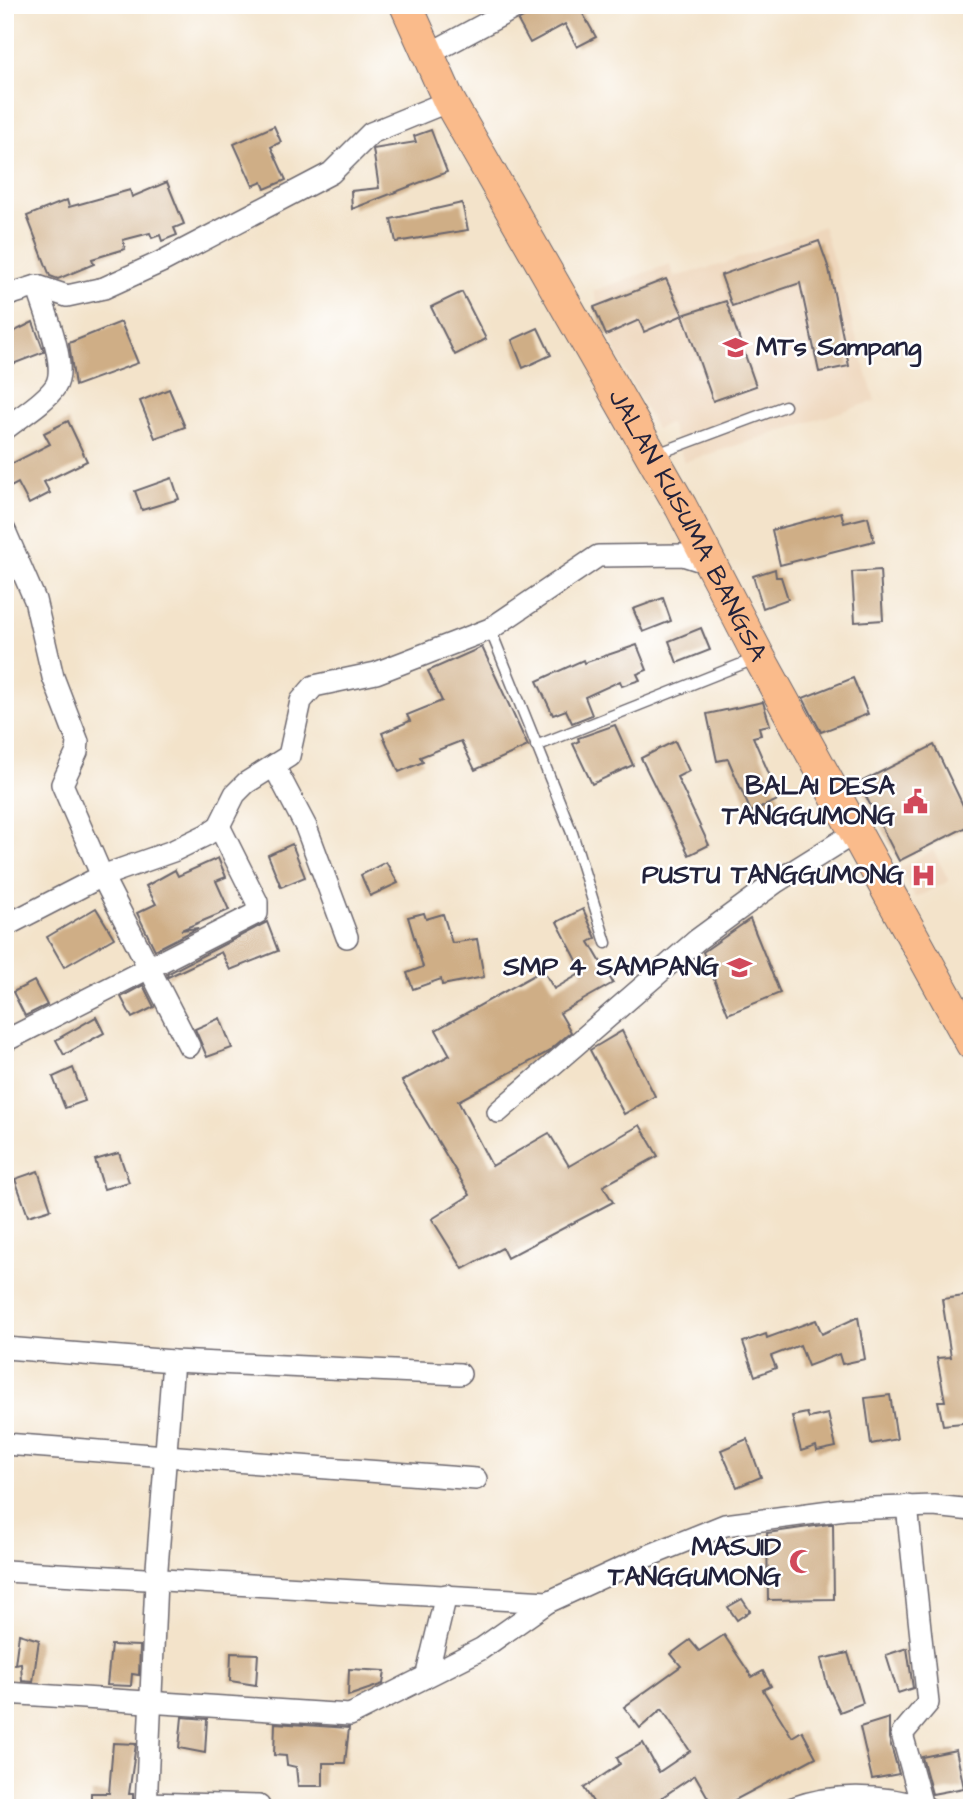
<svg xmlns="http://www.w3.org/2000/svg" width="977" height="1813" viewBox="0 0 977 1813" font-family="'Architects Daughter',sans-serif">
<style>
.built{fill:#eed6bb}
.building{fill:#cfae86}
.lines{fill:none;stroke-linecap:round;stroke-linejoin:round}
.service-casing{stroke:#6b666d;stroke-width:13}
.minor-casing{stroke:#6b666d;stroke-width:24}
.primary-casing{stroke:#6b666d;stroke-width:34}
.service{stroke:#fff;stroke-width:10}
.minor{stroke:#fff;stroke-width:21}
.primary{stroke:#fabb8b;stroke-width:32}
.labels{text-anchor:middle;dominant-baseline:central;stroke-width:5;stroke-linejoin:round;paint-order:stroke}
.poi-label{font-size:26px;font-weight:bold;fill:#22223b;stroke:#fff;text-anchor:end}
.street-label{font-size:26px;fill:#22223b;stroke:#fff}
</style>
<rect width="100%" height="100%" fill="#fff"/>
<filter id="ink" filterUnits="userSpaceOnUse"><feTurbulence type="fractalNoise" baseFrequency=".0143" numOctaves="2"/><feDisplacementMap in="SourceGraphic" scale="14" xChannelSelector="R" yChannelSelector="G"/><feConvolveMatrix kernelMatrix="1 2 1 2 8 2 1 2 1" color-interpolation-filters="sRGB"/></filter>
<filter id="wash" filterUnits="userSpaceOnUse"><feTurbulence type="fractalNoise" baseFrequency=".00686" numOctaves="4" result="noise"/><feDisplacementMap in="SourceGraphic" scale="28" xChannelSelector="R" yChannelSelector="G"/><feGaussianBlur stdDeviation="1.57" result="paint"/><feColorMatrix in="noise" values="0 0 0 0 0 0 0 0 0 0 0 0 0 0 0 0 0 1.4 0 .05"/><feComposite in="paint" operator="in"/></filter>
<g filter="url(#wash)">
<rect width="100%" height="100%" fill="#f3e3ca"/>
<g class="built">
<path d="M823,226L875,401L684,462L670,423L656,429L621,364L593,291L670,264L674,277L724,264Z"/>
<path d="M933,850L949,881L915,898L900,868Z"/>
</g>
<g id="blocks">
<g class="building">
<path d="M546,5H578L596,37L577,47L565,24L530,43L518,21Z"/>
<path d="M274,126L281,142L271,147L286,180L265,189L262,182L253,186L234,144Z"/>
<path d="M431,130L447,172L352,209L351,191L379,188L373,149L416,142L414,136Z"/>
<path d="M167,182L184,224L174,228L177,235L162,241L160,235L152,238L150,233L123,240L125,249L92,259L94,264L58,279L50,276L27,216L67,200L69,207L130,190L132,197Z"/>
<path d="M462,203L468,230L396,242L391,219Z"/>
<path d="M819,241L829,269L849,366L819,372L800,283L732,306L721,275Z"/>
<path d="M666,279L683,315L644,332L639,320L606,335L594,307Z"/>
<path d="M462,292L486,339L455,355L431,307Z"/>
<path d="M726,301L756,386L713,401L683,315Z"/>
<path d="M33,322L44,352L5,367V336Z"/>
<path d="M121,322L138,363L75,386L69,343Z"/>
<path d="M538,328L551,355L523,368L512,340Z"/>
<path d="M169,389L185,427L155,438L140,401Z"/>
<path d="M68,421L87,461L44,482L50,493L29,504L18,483L5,490V467L50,444L44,433Z"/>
<path d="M172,478L179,499L142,510L135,491Z"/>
<path d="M841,512L844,523L868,517L874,541L780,565L772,530Z"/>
<path d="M775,569L776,577H781L788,599L763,608L753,576Z"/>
<path d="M880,570L883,620L855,622L852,572Z"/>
<path d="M663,598L671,621L643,632L633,609Z"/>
<path d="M701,628L710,650L677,663L669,641Z"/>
<path d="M637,645L647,670L637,674L640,680L622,686L620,681L585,697L592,715L572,723L566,710L553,715L537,681L583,660L584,663Z"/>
<path d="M482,647L528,746L475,770L461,741L420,757L423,762L399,772L382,733L410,721L407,715L442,701L428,671Z"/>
<path d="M853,678L868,714L821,732L803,698Z"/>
<path d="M763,702L770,725L759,727L761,735L753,737L780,799L751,812L728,759L717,761L707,714Z"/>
<path d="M615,725L633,765L592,784L573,744L579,741L578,738Z"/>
<path d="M675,741L689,771L677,777L709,845L689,855L641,758Z"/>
<path d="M934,745L972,824L899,861L859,783Z"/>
<path d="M292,844L305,877L281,887L268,855Z"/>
<path d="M218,858L226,877L216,881L229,910L181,930L198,928L155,950L137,913L156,904L146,886L175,870L178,876Z"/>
<path d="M386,862L398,883L370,896L361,875Z"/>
<path d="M96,908L114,938L64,967L47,937Z"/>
<path d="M583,909L596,938L589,942L613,983L560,1013L571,1032L548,1052L458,1101L492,1166L549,1133L569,1166L640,1125L658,1156L603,1186L613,1202L507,1258L502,1248L463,1269L432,1219L470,1195L402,1081L450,1055L436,1030L543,970L554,989L583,972L557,922Z"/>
<path d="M424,913L426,919L443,914L452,943L477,939L484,977L442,985L441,979L413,989L407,973L423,967L408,917Z"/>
<path d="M750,919L780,993L728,1014L703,952Z"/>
<path d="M267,922L278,951L230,970L221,952L168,977L167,974Z"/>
<path d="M34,981L47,1005L25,1016L13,992Z"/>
<path d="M143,985L154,1007L132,1018L121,997Z"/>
<path d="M96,1017L104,1033L64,1055L56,1040Z"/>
<path d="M220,1018L232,1048L207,1057L195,1029Z"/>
<path d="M622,1031L655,1096L624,1114L590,1050Z"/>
<path d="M73,1068L85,1101L65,1108L53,1077Z"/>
<path d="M119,1153L129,1182L104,1189L95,1160Z"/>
<path d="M38,1171L51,1209L28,1216L15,1179Z"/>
<path d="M972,1295V1422L943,1425L938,1401H945L937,1358L951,1357L942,1299Z"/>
<path d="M858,1317L865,1359L842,1364L839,1354L808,1366L800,1345L771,1356L776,1368L755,1376L743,1342L766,1334L767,1338L816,1320L822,1334Z"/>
<path d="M890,1395L897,1439L871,1444L865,1398Z"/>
<path d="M807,1413L809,1418L828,1414L836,1447L817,1451L816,1446L801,1451L792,1416Z"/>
<path d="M747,1439L761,1477L737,1487L721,1450Z"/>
<path d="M829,1524H833L834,1599L768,1600L767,1533Z"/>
<path d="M742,1599L750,1611L737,1620L728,1607Z"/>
<path d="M19,1634L39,1640L33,1682L22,1681L21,1663L15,1664Z"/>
<path d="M724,1635L752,1677L763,1671L771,1686L763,1690L792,1737L802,1731L816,1757L720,1808H714L695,1775L658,1800L663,1808H597L584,1788L620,1764L617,1758L643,1743L659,1772L690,1751L662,1709L640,1728L624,1707L681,1666L671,1654L690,1640L699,1651Z"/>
<path d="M111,1645L140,1646L139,1675L132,1674L131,1686L107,1685Z"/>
<path d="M907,1648L913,1688L898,1693L886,1655Z"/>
<path d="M231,1653L258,1654L256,1685L230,1681Z"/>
<path d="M848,1653L863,1703L840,1712L827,1684L821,1659Z"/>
<path d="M349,1669L385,1671L383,1684L348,1696Z"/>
<path d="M182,1717L207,1719L205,1753L179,1748Z"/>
<path d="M889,1718V1738L899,1774L872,1779L860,1727Z"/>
<path d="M275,1723L349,1728L345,1763H323V1786H298L296,1767L287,1765L286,1756L274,1755Z"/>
<path d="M113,1743L136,1744L129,1794H133V1808H91V1793H109Z"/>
<path d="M956,1750L964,1788L932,1794L922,1757Z"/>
</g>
</g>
</g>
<g filter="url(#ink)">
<use href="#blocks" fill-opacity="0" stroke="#6b666d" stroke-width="2"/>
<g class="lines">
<defs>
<g id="service">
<path d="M654,455L785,406"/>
<path d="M490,629L572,833L606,943"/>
<path d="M536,746L757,658"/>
</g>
<g id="minor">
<path d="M429,54L520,5"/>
<path d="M5,296L37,286L67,296L104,288L161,262L331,173L371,133L449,101"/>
<path d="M5,429C21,416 44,403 55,387C69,367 44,309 37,286"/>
<path d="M5,531L35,600L53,677L78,742L77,752L62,784L102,876L189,1046"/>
<path d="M274,766L306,827L347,937"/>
<path d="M5,926L102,876L173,851L206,835L219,826L235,794L246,783L289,756L301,701L314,686L376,673L490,629L598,556L683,555L708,563"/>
<path d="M5,1041L257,913V902L219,826"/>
<path d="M498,1112L697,940L776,882L856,832"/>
<path d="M5,1348L173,1361L460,1374"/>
<path d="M5,1444L476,1479"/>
<path d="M907,1506L928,1703L902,1734L922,1806"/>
<path d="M5,1571L548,1602"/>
<path d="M427,1674L446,1595"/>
<path d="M5,1693L350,1715L481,1649L548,1602L648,1556L725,1525L845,1509L934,1506L972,1510"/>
<path d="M146,1803L259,1806"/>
<path d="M146,1808L156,1581L173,1361"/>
<path d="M793,1808C838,1792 882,1795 927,1808"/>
</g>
<g id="primary">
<path id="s1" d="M406,5L449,101L681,507L759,657L972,1044"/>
</g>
</defs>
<use href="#service" class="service-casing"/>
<use href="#minor" class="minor-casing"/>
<use href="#primary" class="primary-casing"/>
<use href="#service" class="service"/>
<use href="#minor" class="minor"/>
<use href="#primary" class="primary"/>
</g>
</g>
<defs>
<symbol id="school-bare" viewBox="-9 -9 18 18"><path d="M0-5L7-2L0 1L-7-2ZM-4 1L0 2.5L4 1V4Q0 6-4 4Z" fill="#d1495b" stroke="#fff" stroke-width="2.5" paint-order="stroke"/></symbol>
<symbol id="civic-bare" viewBox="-9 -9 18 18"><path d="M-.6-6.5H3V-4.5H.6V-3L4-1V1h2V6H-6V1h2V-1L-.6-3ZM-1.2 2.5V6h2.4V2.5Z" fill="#d1495b" stroke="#fff" stroke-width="2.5" paint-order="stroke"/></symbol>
<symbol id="hospital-bare" viewBox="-9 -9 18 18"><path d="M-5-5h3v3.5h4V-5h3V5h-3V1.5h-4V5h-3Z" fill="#d1495b" stroke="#fff" stroke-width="2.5" paint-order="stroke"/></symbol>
<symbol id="mosque-bare" viewBox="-9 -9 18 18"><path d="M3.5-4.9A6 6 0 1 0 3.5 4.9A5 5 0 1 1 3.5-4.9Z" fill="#d1495b" stroke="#fff" stroke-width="2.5" paint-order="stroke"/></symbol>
</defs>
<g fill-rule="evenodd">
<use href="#school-bare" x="718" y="330" width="35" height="35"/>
<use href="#civic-bare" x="898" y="784" width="35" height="35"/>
<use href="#hospital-bare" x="906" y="858" width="35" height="35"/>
<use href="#school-bare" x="722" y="950" width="35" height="35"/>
<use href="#mosque-bare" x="784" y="1544" width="35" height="35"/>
</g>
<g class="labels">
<g class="poi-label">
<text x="756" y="347" text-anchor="start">MTs Sampang</text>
<text x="895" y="786">BALAI DESA<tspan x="895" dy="30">TANGGUMONG</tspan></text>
<text x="904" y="875">PUSTU TANGGUMONG</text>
<text x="719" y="967">SMP 4 SAMPANG</text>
<text x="781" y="1547">MASJID<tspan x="781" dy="30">TANGGUMONG</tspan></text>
</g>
<g class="street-label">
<text stroke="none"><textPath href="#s1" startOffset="592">JALAN KUSUMA BANGSA</textPath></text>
</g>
</g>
<rect width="977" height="1813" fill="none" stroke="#fff" stroke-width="28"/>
</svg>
